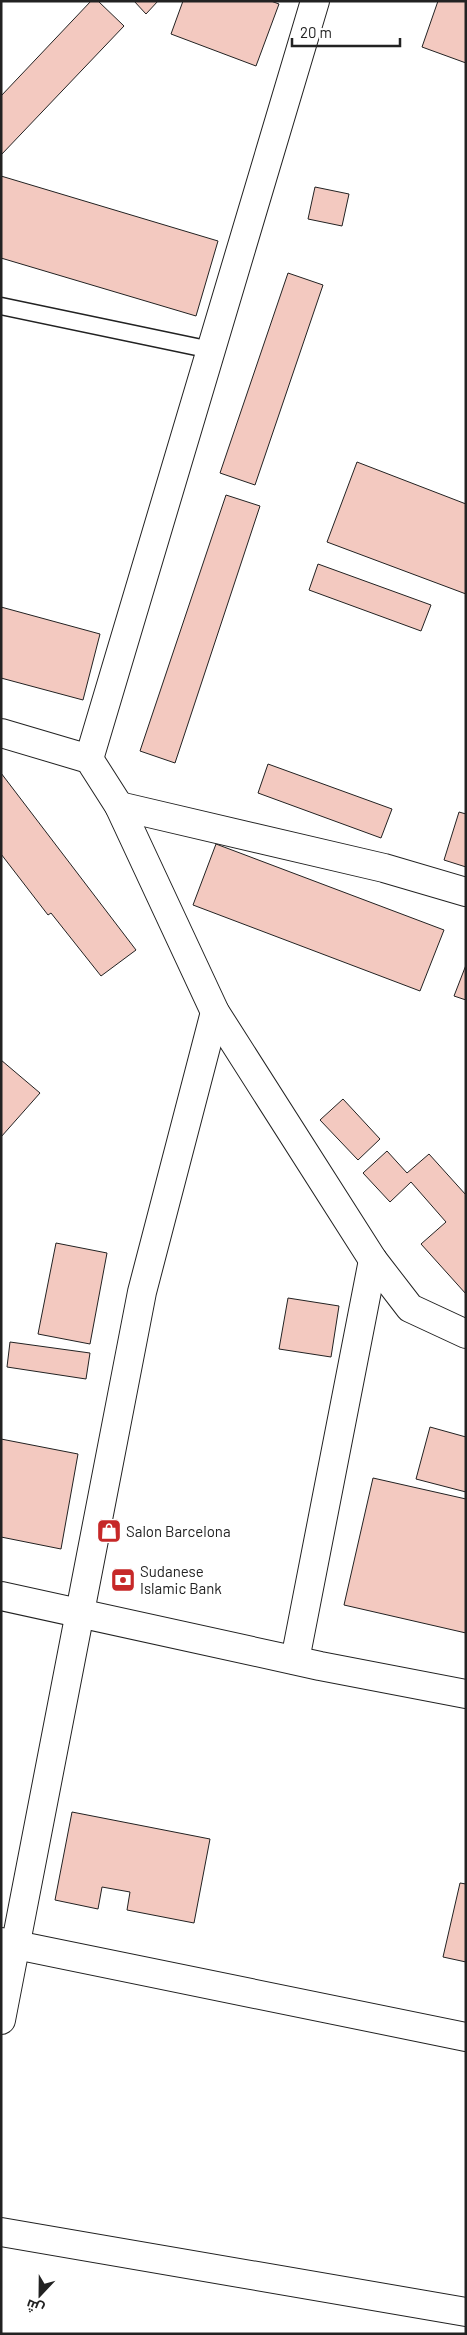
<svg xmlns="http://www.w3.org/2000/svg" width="467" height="2335" viewBox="0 0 467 2335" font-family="Barlow,Cairo,sans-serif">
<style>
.building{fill:#f3c9c0;stroke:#222}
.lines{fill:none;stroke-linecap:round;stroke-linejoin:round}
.lane-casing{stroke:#222;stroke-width:19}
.street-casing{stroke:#222;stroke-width:30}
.lane{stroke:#fff;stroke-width:16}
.street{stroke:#fff;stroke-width:28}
.labels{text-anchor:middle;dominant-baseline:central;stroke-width:4;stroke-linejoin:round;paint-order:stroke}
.poi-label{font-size:15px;fill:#222;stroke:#fff;text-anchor:start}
</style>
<rect width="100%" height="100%" fill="#fff"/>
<g class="building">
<path d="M91,1H98L124,26L1,155V96Z"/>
<path d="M134,1H158L146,14Z"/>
<path d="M183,1H271L279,4L256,66L171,34Z"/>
<path d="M438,1H466V63L422,47Z"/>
<path d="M1,176L218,241L196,316L1,258Z"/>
<path d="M315,187L349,194L342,226L308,219Z"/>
<path d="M288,273L323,285L255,485L220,473Z"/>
<path d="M357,462L466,504V594L327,542Z"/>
<path d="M226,495L260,506L175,763L140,751Z"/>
<path d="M318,564L431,605L421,631L309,590Z"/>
<path d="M1,607L100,634L83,700L1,678Z"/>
<path d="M268,764L392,809L381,838L258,793Z"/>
<path d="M1,773L136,950L101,976L51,913L48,915L1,854Z"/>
<path d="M459,812L466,814V867L444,860Z"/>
<path d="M216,844L444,930L420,991L193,905Z"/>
<path d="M466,965V1000L454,996Z"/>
<path d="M1,1060L40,1093L1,1137Z"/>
<path d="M343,1099L380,1139L358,1160L320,1120Z"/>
<path d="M387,1151L407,1173L429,1154L466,1195V1294L421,1244L446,1222L411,1182L390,1202L363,1173Z"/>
<path d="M56,1243L107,1253L90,1344L38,1334Z"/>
<path d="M288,1298L339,1306L331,1357L279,1349Z"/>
<path d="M10,1342L90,1353L86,1379L7,1367Z"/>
<path d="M430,1427L466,1437V1492L416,1479Z"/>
<path d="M1,1439L78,1454L61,1549L1,1537Z"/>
<path d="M373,1478L466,1499V1633L344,1605Z"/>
<path d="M72,1812L210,1839L194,1923L127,1910L130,1892L102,1887L98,1909L55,1900Z"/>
<path d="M460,1883L466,1884V1962L443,1957Z"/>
</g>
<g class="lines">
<defs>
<path id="lane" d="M1,306L211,350"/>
<g id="street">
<path d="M1,733L89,759L119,806L215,1012L373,1260L410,1308L466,1334"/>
<path d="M89,759L315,1"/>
<path d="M119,806L384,868L466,892"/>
<path d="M1,1596L320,1666L466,1694"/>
<path d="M295,1660L373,1260"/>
<path d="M1,1942L466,2037"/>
<path d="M1,2020L142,1292L215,1012"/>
<path d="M1,2232L466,2312"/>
</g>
</defs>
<use href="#lane" class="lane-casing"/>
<use href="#street" class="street-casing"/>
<use href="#lane" class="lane"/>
<use href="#street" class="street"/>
</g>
<defs>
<symbol id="shop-square" viewBox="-11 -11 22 22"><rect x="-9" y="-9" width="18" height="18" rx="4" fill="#c62828" stroke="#fff"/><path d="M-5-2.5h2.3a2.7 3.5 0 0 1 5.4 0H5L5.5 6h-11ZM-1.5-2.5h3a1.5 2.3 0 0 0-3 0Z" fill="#fff"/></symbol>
<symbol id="bank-square" viewBox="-11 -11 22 22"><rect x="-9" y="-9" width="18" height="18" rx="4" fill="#c62828" stroke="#fff"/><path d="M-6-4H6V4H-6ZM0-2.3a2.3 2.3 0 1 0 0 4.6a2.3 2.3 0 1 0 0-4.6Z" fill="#fff"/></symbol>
</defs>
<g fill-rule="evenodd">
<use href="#shop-square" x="95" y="1517" width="28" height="28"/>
<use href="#bank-square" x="109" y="1566" width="28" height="28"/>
</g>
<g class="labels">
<g class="poi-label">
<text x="126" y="1531">Salon Barcelona</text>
<text x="140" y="1571">Sudanese<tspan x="140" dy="17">Islamic Bank</tspan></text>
</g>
</g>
<rect width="467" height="2335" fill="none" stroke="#222222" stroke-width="5"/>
<g transform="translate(40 2295) rotate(202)" stroke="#ffffff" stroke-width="4" paint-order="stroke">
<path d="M0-4L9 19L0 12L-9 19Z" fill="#222222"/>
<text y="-8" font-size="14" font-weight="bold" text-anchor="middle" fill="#222222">ش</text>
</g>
<path d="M292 38v8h108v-8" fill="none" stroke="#222222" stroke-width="2.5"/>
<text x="300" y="38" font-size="15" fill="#222222" stroke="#ffffff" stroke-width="4" paint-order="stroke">20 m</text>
</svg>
